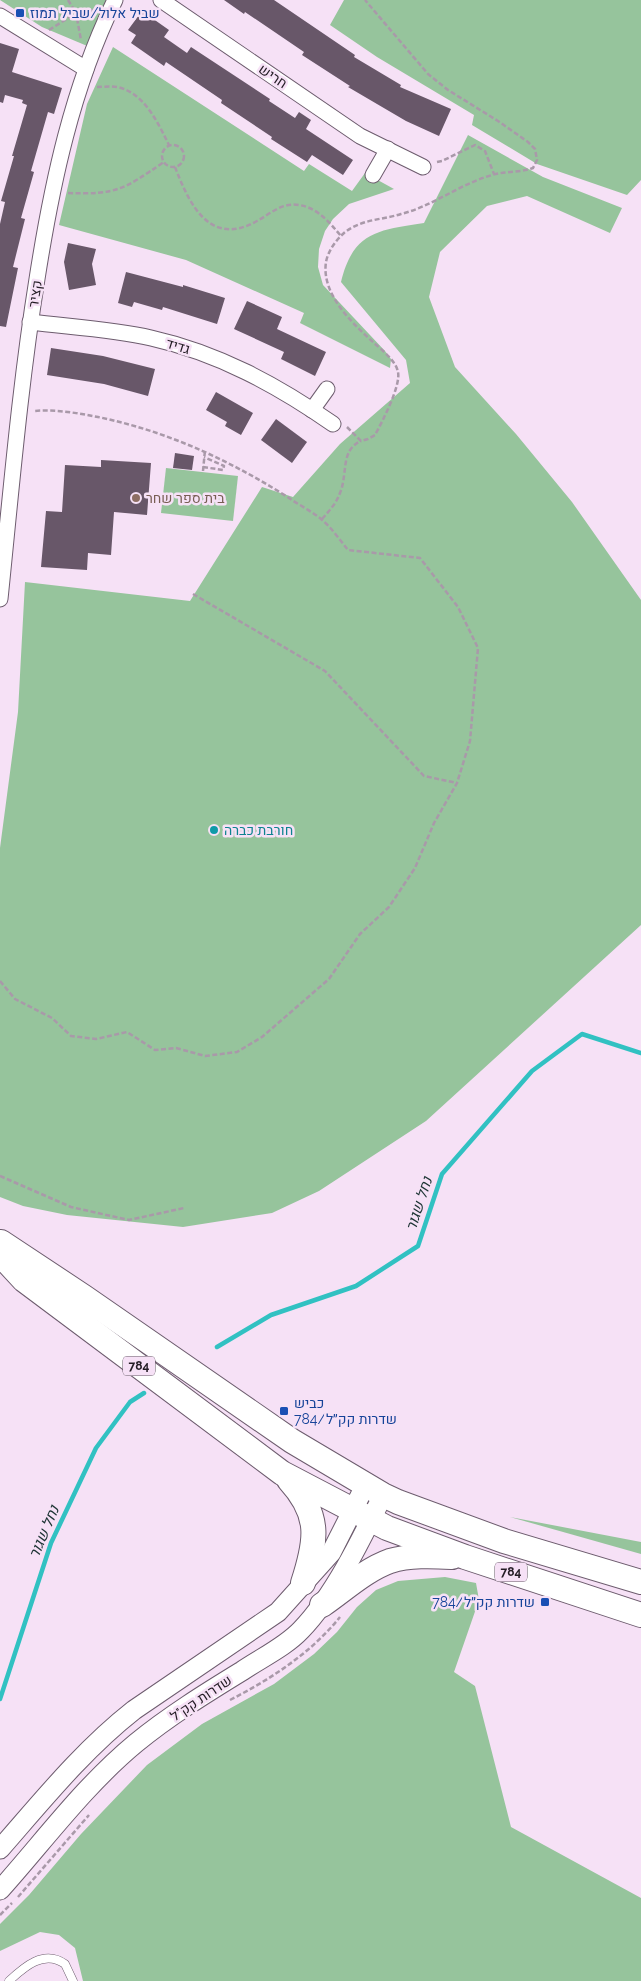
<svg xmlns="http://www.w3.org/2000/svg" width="641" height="1981" viewBox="0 0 641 1981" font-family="Raleway,Heebo,sans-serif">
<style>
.green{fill:#96c49c}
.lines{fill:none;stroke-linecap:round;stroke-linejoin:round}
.stream{stroke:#31c1c2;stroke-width:4.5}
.building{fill:#685769}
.service-casing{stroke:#6d5c6e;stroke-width:9}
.minor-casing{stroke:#6d5c6e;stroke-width:17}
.tertiary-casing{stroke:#6d5c6e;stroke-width:21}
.primary-casing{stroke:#6d5c6e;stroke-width:26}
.path{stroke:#a999a9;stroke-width:2.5;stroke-dasharray:5 2.5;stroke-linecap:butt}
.service{stroke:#fff;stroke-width:8}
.minor{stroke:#fff;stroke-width:15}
.tertiary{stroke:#fff;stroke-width:19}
.primary{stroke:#fff;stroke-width:24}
.transit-dot{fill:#1a4fb4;stroke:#f6e1f6;stroke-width:2}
.education-dot{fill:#8d6e63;stroke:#f6e1f6;stroke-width:2}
.culture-dot{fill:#0f9aa8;stroke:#f6e1f6;stroke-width:2}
.labels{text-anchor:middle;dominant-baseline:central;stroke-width:5;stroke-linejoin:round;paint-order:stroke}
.shield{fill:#f6e1f6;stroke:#625763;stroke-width:1}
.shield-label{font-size:12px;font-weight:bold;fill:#231c24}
.transit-label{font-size:14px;fill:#164399;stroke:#f6e1f6;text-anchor:start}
.street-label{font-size:14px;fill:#231c24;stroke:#f6e1f6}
.education-label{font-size:14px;fill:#785e54;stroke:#f6e1f6;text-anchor:start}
.culture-label{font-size:14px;fill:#0d838f;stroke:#f6e1f6;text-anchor:start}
.water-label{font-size:15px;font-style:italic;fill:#1c3333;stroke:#f6e1f6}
</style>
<rect width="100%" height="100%" fill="#f6e1f6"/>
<g class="green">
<path d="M0,0H114L92,48L42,27Z"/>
<path d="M344,0H641V180L627,195L537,164L472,125L474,115L377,57L330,25Z"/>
<path d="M113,47L304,171L309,164L352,191L365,173L394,189L349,204L333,219L325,231L319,249L318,267L323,285L385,351L391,359L390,368L300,323L304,313L186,260L59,225L87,104Z"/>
<path d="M468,135L543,177L622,208L610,233L527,196L487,206L440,252L429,297L455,367L516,434L572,502L641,600V925L426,1121L319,1191L272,1213L183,1227L67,1215L23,1206L0,1197V848L18,712L25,582L190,601L262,487L293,497L340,444L410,383L406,360L341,282C353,232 378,230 424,223Z"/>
<path d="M166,468L238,476L233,521L161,513Z"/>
<path d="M510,1517L641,1542V1554Z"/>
<path d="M445,1577L476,1583L479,1600L454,1672L475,1686L511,1827L641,1898V1981H83L75,1948L59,1935L40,1932L0,1951V1924L29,1895L81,1834L147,1765L202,1724L274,1684L314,1654L337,1632L357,1607L376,1590L398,1581Z"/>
</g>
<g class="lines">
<g class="stream">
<path d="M217,1347L271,1315L356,1286L418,1246L442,1174L532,1071L582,1034L641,1053"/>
<path d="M0,1699L51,1543L96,1448L130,1402L144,1393"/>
</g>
</g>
<g class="building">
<path d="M224,0H274L355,55L354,57L401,85L400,87L451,109L439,136L406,121L348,87L350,86L302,55L304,52L245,12L244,14Z"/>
<path d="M142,11L169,30L164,37L187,53L191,47L270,99L269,101L295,118L299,112L311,120L306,129L353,160L343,175L312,155L307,162L271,139L272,137L221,103L222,100L166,62L164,66L131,43L136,35L128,30Z"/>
<path d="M0,43L19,49L12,72L62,88L54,114L48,112L31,171L34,172L21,218L25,219L13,267L18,268L6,327L0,326V224L5,202L1,201L14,156H12L27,105L22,103L23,100L5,95L3,103L0,102Z"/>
<path d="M68,243L96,249L92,264L96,285L69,290L64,262Z"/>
<path d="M126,272L183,287V285L225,298L217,324L163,307L162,310L134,302L132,307L118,303Z"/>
<path d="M247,301L282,317L277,329L326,352L315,376L281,359L284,352L234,329Z"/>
<path d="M51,348L103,356L155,369L148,396L104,384L47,375Z"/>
<path d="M216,392L253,413L241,435L225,426L227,422L206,410Z"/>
<path d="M276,419L307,442L292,463L261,440Z"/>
<path d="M175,453L194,456L192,470L173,468Z"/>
<path d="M101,460L151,463L147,515L114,512L111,555L88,553L87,570L41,567L46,511L62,512L65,465L101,467Z"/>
</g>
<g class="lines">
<defs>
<path id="service" d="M9,1981C24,1967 44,1949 65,1964L73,1981"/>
<g id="minor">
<path d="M161,0L360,136L423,167"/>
<path d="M0,16L86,69"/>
<path d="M373,175L388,149"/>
<path d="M30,322C70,327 112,329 151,338C218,353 277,385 333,424"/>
<path d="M312,410L327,389"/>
<path d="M0,599C11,492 20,385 37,279C52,183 72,88 115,0"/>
</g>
<g id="tertiary">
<path d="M0,1849C42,1801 83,1750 134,1710L278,1612L331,1553L366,1484"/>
<path d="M0,1890C44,1841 84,1786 136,1743C169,1716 206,1693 242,1671C261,1658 285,1647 301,1630C334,1596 362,1538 383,1495"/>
</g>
<g id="primary">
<path d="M1,1242L84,1297L292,1441L383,1495L398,1502L504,1541L641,1582"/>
<path d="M0,1254L24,1280L282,1473L387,1528L465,1557L641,1615"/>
<path d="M289,1480C321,1515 317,1540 303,1583"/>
<path d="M322,1605C344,1590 365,1570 390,1561C409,1555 432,1556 452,1557"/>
</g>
</defs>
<use href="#service" class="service-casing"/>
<use href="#minor" class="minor-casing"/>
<use href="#tertiary" class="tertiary-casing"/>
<use href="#primary" class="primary-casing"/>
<g class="path">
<path d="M68,0L76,13L94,10"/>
<path d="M49,30L76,13L81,40"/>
<path d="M97,87C103,87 110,86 117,87C144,92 158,123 169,145"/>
<circle cx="173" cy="156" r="11"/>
<path d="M437,162L442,161L475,145L485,151L494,174"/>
<path d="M175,167C189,203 209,248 257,221C270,214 282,202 299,205C318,208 329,222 341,236"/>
<path d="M68,193C117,195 124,189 164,162"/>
<path d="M347,427L361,441L368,439L375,435C382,422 401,386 398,372C396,361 382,350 374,343C352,323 321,294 326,262C328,251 336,240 344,233C361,219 382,220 401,214C433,206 460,184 492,175C505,171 519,173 533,168L537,160L535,149L528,142L498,121L448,90L428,74L365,0"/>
<path d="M203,467L223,470L224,466L204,457"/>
<path d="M203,471L205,450"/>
<path d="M322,519C329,511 336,504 340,493C348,474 340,450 361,441"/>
<path d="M193,594L325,671L424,776L457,783"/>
<path d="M0,981L15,999L52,1018L71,1036L96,1039L127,1032L155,1050L176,1048L205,1056L237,1052L262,1037L329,979L360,934L389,907L415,868L434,823L457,783L470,741L478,648L458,607L420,558L348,550C340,540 331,527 321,519C310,510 297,504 286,496C227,459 166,431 98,417C77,413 55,409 34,411"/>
<path d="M0,1176L71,1207L129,1220L184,1208"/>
<path d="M230,1700C271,1679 311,1653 340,1617"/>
<path d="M18,1897L89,1815"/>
<path d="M0,1915L12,1903"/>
</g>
<use href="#service" class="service"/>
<use href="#minor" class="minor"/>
<use href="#tertiary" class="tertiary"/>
<use href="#primary" class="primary"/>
</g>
<g class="transit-dot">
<rect x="15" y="8" width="10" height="10" rx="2.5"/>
<rect x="279" y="1406" width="10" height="10" rx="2.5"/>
<rect x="540" y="1597" width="10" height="10" rx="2.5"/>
</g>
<circle class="education-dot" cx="136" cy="498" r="5"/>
<circle class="culture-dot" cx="214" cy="830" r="5"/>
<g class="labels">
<g class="shield">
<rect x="123" y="1356.5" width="32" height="19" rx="4"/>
<rect x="495" y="1562.5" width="32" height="19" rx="4"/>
</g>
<g class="shield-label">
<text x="139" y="1366">784</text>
<text x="511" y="1572">784</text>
</g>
<g class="transit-label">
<text x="30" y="13">שביל אלול/שביל תמוז</text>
<text x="294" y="1403">כביש<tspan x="294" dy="16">784/שדרות קק״ל</tspan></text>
<text x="535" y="1602" text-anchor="end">784/שדרות קק״ל</text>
</g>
<g class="street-label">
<text transform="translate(273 76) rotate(34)">חריש</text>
<text transform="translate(35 294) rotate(-81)">קציר</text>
<text transform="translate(178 346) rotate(17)">גדיד</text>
<text transform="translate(201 1698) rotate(-34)">שדרות קק"ל</text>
</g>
<g class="education-label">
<text x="146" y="498">בית ספר שחר</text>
</g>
<g class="culture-label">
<text x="224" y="830">חורבת כברה</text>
</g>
<g class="water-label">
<text transform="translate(419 1204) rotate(-72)">נחל שגור</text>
<text transform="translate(44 1532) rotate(-67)">נחל שגור</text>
</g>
</g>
</svg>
